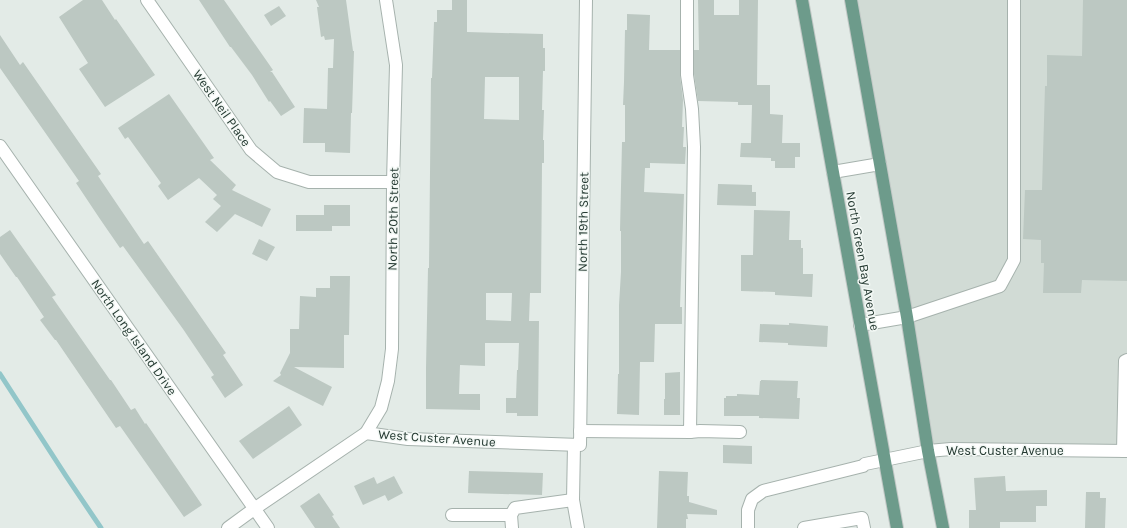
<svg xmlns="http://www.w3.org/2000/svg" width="1127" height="528" viewBox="0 0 1127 528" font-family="Karla,sans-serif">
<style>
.built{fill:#d1dbd5}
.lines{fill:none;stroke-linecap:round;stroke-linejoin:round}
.stream{stroke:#92c6c9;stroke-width:5}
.building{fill:#bcc8c2;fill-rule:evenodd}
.minor-casing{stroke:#a6b2ad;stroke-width:14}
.major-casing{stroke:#c2c8c6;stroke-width:14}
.minor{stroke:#fff;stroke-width:12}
.major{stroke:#6d9b8b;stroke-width:12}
.labels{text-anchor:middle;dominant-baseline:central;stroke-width:3;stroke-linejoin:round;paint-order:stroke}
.street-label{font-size:13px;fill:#253a32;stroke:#f3f8f5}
</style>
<rect width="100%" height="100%" fill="#e3ebe7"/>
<path class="built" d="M851,0H1127V451H928Z"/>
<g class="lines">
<path class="stream" d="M0,374L66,476L101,528"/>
</g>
<g class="building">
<path d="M83,0H102L115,20L116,19L155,75L105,107L79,69L88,63L59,17Z"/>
<path d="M199,0H224L273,70L270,72H272L295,107L281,116L270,101L269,102L252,75L231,47H230Z"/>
<path d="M316,0H346L353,51H354L352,113H351L350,153L325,152V143H303L304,108L327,109L328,68H333L334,39L325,40L324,36L321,37L317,7H319Z"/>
<path d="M452,0H467V32L543,34V48H545V71H543L542,110H544L543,140H544V163H542L541,293H530L529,321H539L538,416H517V413H506V398H516L517,370H518L519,343H485V366L460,365L459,394H480V410L426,409V368L428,268H429L431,78H432L434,22H437V10H452ZM485,77H519V120L484,119ZM486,293H512L511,321L486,320Z"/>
<path d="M698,0H714V15H739V0H758L757,85H770V114L783,115L782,143H800V157H795V168H775V161H771V158L740,157L741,143H751L752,105H738V102L698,101L694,74V50H699Z"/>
<path d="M1083,0H1127V281L1082,280L1081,293H1043L1044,263H1041V240L1023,239L1025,190H1042L1045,86H1047V55L1082,56Z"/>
<path d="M279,6L286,16L271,26L264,15Z"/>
<path d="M627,14L650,15L649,50H680V75L683,100L682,127H684L683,147H686L685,164L650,163V168H645L644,192L684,194L680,307H682V324H655L654,362H640L639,415L617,414L618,374H619V305L621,272V231H620L622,142H625V105H623L624,82L625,30H627Z"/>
<path d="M0,35L20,65L23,62L101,174L98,176L144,244L148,241L226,353L223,355L243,385L225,398L211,377L214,375L183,329L123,246L120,248L100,219L76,183L79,181L0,68Z"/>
<path d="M169,94L214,158L210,160L236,185L232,190L271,209L262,227L235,214L217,232L205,222L221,206L213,199L217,195L199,178L168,200L158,186L161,183L128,137L125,139L118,128Z"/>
<path d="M718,184L752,185V192H756V206L717,205Z"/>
<path d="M324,205H350V226H332V231H296V215H324Z"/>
<path d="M754,210L790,211L789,240H801V248H803V274H813L812,297L775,295V292L741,291V255H753Z"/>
<path d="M10,230L56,295L52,297L110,380H111L131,410L135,408L145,424L146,423L202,505L184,517L120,426L116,428L56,340H55L40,320L44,317L17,277H16L0,254V237Z"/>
<path d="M259,239L275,247L267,261L252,254Z"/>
<path d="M330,276H350L349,335H344V368L294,367L332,387L323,406L273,381L281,375L280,373L290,353V329H299L300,296L316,297V288H330Z"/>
<path d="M789,323L828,326L827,347L788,345V343L759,342L760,324L789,325Z"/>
<path d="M680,372V415H664V399H665V373Z"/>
<path d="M761,380L798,381L797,398H800L799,419L759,418V416H724V398H726V396H737V394L759,395L760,381H761Z"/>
<path d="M289,406L302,425L253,459L239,441Z"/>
<path d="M723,445L752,446V464L723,463Z"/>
<path d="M469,471L543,473L542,495L468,493Z"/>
<path d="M659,471L688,472L687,496H689V502L717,510V515L687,514L688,519H686V528H657Z"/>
<path d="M394,476L403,493L388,501L385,495L363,505L354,486L374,477L377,484Z"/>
<path d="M1005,476L1006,491L1047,490V506H1036V522H1000V528H969V510H976L974,478Z"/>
<path d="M1086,492H1100V498H1106L1105,528H1085Z"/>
<path d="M319,493L334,515L332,516L340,528H315L300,506Z"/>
</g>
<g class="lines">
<defs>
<g id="minor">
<path d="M147,0L251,150L277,172L309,182H393"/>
<path d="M0,146L268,528"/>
<path d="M833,172L880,164"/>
<path d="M860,325L907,317L1000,286L1014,260V0"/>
<path d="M580,431L690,432L694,147L692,109L687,75V0"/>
<path d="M690,432L700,431L740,432"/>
<path d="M366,433L381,408L388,381L392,349L393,182L396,65L386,0"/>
<path d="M574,445L573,500L578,528"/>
<path d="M1123,451L1125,361L1127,360"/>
<path d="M452,515H511"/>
<path d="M228,528L254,509L366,433L408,439L580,445L586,0"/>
<path d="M512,528L511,515L515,508L573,500"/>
<path d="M748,528V510L752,499L763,491L863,466L865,464L928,451L951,449L1127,451"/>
<path d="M804,528L862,518L864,528"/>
</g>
<g id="major">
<path d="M802,0L897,528"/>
<path d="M851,0L907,317L928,451L943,528"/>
</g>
</defs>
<use href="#minor" class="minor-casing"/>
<use href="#major" class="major-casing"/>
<use href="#minor" class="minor"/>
<use href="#major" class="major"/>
</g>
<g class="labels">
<g class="street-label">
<text transform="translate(222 108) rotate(55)">West Neil Place</text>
<text transform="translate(393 219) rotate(-89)">North 20th Street</text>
<text transform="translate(583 222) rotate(-89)">North 19th Street</text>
<text transform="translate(863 261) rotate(80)">North Green Bay Avenue</text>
<text transform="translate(134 337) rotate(55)">North Long Island Drive</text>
<text transform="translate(437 438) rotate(4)">West Custer Avenue</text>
<text x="1005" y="450">West Custer Avenue</text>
</g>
</g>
</svg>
